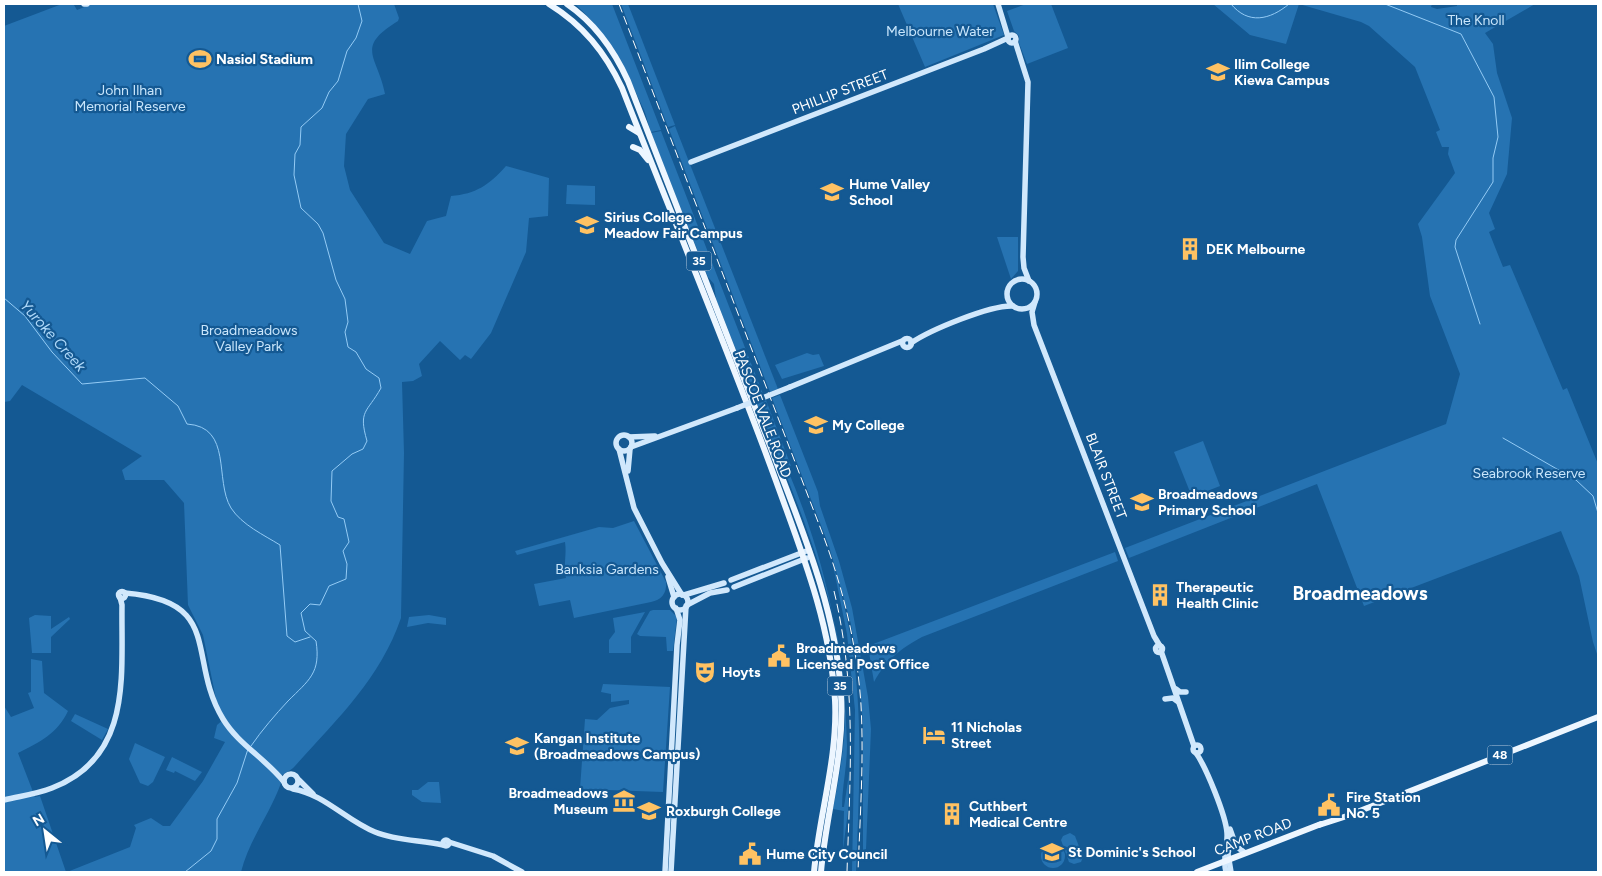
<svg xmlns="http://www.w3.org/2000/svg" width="1602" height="876" viewBox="0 0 1602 876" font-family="Figtree,sans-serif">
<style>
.green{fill:#2673b2}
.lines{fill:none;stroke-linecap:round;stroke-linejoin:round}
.stream{stroke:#94cbf5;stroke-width:1}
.secondary{stroke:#d1e8fc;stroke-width:5.5}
.primary{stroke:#edf6ff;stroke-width:6}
.rail{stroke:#fff;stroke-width:1;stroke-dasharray:9 4;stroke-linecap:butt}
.secondary-bridge{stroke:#d1e8fc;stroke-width:5.5}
.labels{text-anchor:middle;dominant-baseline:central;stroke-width:4.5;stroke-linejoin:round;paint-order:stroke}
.shield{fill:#145993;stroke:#b8cddf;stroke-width:1}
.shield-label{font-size:12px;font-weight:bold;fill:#fff}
.park-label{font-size:14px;fill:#c9e6fc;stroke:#145993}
.poi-label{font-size:14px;font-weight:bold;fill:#fff;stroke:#145993;text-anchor:start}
.street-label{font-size:14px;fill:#fff;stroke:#145993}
.water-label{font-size:15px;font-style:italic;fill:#aed8f9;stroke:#145993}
.district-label{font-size:19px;font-weight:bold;fill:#fff;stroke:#145993}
</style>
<rect width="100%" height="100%" fill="#145993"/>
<g class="green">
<path d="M62,4H77L74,5L77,10L92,4H394L399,18L398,21C354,48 378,56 385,94L368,99L346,134L344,166L350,190L384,243L410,254L427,221L446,216L451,196C476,194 489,185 506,166L549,178L548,216L529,218L526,252L491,333L471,359L465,355L460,360L440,341L419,364L422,376L413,381L402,382L404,453L401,618C380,679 337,719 295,766C290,772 284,772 278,779L281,783C270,814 249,840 241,872H67L130,847L136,828L134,825L151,818L163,826H170L203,781L225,742L214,738L217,725L224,719L216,699L203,635L188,605L184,503L164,480H125L122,470L142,456L22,385L10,401L4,402V26Z"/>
<path d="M575,4H612L661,130L651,132C648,125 647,117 644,110C625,68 610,36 575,4Z"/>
<path d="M621,4H628L675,125L668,127Z"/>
<path d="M898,4H993L1004,35L925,67Z"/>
<path d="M1026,4H1051L1068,48L1027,64L1019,43V36L1014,31L1007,11Z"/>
<path d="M1213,4H1432L1431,7L1437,9L1457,6V4H1535L1485,33L1493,44L1497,73L1512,118L1507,174L1489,213L1495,229L1489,232L1503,267L1510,265L1563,390L1567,388L1598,464V657L1593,642L1579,576L1561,531L1364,606L1317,484L1129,558L1125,548L1446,424L1460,374L1430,296L1422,237L1418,224L1455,173L1448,154L1449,147H1442L1436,132L1440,130L1415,67L1369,26L1361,22L1299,4L1286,44L1250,35Z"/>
<path d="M675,126L778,389L770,392L669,129Z"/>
<path d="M661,131L763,394L755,398L716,299L714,284L708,277L651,133Z"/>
<path d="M567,185L595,186V205L566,204Z"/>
<path d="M997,237H1018V271L1011,279Z"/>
<path d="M807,353L813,355L819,354L824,366L782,379L775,365Z"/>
<path d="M780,395L818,492L820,506L839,561L852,608L868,697L871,729L866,849L863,850V724L859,674L851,624L829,546L772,398Z"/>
<path d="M766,400L791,466L787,468C825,558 845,649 847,746C847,767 842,787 842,807H844L849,774L848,811L843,850L844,811L833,809C839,778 845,747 845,715C845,606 797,503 757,404Z"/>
<path d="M1203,441L1220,486L1192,497L1174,452Z"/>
<path d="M634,521L666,582C667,594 661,600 651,602L574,618L570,600L539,606L534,584L566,578C563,564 567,556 565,542L517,555L515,551L599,527L613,528Z"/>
<path d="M1115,552L1118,561L922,637C900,649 886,660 874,682L868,646Z"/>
<path d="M833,565C867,672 860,763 856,872H852L855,710L847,634Z"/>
<path d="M653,610H670L677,617L673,651H667L666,637L640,636L637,634L650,611Z"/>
<path d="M645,612L631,637V653H609V640L615,632L613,618Z"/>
<path d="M35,615L51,616V629L69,617L70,619L51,637V653H32L29,618Z"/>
<path d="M429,615L446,618V625L428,623L407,627L409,617Z"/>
<path d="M31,659L42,661L44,693L68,711C57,734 40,742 18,753L35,797L40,796L66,872H4V706L11,717L34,708L28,693L31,692Z"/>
<path d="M603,684L670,687L663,792L580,789L585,719L597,720L610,708L629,704V700L611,702V694L601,692Z"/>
<path d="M75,714L108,729L102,740L71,721Z"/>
<path d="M135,743L165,757L153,782L148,786L140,783L129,759Z"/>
<path d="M172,757L202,772L195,781L175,771L174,773L166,770Z"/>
<path d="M428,782H439L441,803L422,802L412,795V790H418Z"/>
<path d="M1070,833L1075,836L1083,857L1081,862L1074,864L1069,862L1061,840L1063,836Z"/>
<circle cx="1053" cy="856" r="12"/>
</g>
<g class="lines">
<g class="stream">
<path d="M1231,4C1248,25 1270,20 1289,4"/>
<path d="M1385,4L1461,34L1494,97L1498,137L1493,158V182L1456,240L1455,247L1480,324"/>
<path d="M4,298L25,316L52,352L82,384L145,378L178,406L187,424C233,427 214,480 231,508C242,525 264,535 280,545L287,636L295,642L310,637"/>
<path d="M1503,438L1576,480L1593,496L1598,513"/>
<path d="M251,746C262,730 275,715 288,701C309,680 321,673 316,641L305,631L301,613L310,604L320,605L329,586L346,579L347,564L343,551L349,542L344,519L338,517L331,501L332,471L352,454L363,449L367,441C358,410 367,413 381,388L379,378L366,369L356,352L348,347L345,332L348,322L345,299L336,280L323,233L318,224L301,208L294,175L295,154L300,145L301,127L322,108L329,92L338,81L347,51L356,38L362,21L358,4"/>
<path d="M185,872L211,851L217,839V819L237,783L248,749"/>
</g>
<g class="secondary">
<path d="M84,4H87"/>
<path d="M998,4L1008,37"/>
<circle cx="1012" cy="39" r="4"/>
<path d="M1015,41L1028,82L1023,257L1024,268L1029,281"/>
<path d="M691,162L984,49L1008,38"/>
<circle cx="1022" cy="294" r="15"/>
<path d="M1035,302L1032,312L1034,325L1154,636L1160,646"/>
<circle cx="907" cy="343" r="4.5"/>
<path d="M911,343C930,330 990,305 1013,306"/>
<path d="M790,387L902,341"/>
<circle cx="624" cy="443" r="8"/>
<path d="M629,437L655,436"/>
<path d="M631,447L737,408"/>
<path d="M619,449L634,508L662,563L682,595"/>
<path d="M628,471L630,449"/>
<path d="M668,577L674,597"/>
<path d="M731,580L809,550"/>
<path d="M734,587L807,558"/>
<circle cx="122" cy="595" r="3.5"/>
<path d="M125,593C225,601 186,658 223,719C238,744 266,759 284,782"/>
<circle cx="680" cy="602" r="8"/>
<path d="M684,595L724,583"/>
<path d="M687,605L710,593L727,590"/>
<circle cx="1159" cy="649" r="3.5"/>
<path d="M1161,651L1194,746"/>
<path d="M1176,689L1180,692H1186"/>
<path d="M1165,699L1173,698L1177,701"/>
<circle cx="1197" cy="749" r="4"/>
<path d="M1196,753C1206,767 1226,816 1227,833C1228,847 1222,858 1226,872"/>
<circle cx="291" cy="781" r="7"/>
<path d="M299,780L313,794"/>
<path d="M293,789C324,794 347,821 375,832C397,841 421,840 443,845"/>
<path d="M4,800C20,796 37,794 52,788C133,757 121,675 122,605L120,597"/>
<path d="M1230,829L1236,846L1245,853"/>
<circle cx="446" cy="843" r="3"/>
<path d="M449,842L493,856L522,872"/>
<path d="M665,872L677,645L680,620L676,608"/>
<path d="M671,872L686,606"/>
<path d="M1231,872L1228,854L1231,835"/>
</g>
<g class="primary">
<path d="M549,4C583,25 605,52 622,88C673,219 728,349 776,481C802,553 830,622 835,700C838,758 819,815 814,872"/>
<path d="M567,4C595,23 614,50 628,81C676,204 724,327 772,451C802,530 836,608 841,694C845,755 826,812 821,872"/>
<path d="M629,127L639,133"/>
<path d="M633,147L640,150L648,160"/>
<path d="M1319,825L1347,816L1598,717"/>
<path d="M1197,872L1321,824"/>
</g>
<g class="rail">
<path d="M619,4L820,527C842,584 857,643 861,705C864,760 860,817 858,872"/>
<path d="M834,591C857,686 850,776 847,872"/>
</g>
<path class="secondary-bridge" d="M737,408L790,387"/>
</g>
<defs>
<symbol id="stadium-bare" viewBox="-9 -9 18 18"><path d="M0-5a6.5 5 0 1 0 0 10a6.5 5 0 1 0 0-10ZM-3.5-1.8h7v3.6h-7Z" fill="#ffc263" stroke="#145993" stroke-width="2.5" paint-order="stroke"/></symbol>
<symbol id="school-bare" viewBox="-9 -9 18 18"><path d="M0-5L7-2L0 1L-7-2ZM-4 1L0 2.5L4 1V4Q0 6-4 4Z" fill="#ffc263" stroke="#145993" stroke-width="2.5" paint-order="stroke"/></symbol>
<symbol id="building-bare" viewBox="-9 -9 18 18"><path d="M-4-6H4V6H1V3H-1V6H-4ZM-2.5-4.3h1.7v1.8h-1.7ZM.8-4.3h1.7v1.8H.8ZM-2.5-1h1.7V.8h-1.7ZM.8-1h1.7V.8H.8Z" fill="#ffc263" stroke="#145993" stroke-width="2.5" paint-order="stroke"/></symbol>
<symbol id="civic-bare" viewBox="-9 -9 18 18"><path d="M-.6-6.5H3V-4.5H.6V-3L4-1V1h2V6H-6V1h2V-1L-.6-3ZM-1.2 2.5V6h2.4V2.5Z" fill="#ffc263" stroke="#145993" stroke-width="2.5" paint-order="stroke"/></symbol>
<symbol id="theatre-bare" viewBox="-9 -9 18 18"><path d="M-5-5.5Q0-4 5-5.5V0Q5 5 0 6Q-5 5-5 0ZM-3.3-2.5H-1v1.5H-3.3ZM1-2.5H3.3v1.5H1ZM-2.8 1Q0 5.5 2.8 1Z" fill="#ffc263" stroke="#145993" stroke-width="2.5" paint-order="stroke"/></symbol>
<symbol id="hotel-bare" viewBox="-9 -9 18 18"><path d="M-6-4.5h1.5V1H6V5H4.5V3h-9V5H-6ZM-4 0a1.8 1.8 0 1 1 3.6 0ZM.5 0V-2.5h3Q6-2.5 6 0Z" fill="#ffc263" stroke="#145993" stroke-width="2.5" paint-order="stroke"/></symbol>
<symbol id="university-bare" viewBox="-9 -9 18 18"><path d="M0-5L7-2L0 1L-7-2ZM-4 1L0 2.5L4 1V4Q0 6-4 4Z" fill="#ffc263" stroke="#145993" stroke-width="2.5" paint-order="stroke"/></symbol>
<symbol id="museum-bare" viewBox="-9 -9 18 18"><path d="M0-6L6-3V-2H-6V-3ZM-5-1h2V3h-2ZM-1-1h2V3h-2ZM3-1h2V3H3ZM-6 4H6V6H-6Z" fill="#ffc263" stroke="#145993" stroke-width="2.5" paint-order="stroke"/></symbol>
</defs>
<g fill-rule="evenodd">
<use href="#stadium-bare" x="184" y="43" width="32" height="32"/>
<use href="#school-bare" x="1202" y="56" width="32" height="32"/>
<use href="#school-bare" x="816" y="176" width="32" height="32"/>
<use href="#school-bare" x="571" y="209" width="32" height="32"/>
<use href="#building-bare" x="1174" y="233" width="32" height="32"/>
<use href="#school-bare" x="800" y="409" width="32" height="32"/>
<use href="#school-bare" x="1126" y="486" width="32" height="32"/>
<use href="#building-bare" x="1144" y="579" width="32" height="32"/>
<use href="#civic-bare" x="763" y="640" width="32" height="32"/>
<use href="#theatre-bare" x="689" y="656" width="32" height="32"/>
<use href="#hotel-bare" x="918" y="719" width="32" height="32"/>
<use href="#university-bare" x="501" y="730" width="32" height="32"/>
<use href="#museum-bare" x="608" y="785" width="32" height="32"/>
<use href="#civic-bare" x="1313" y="789" width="32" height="32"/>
<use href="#school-bare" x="633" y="795" width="32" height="32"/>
<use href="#building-bare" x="936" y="798" width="32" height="32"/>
<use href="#school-bare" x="1036" y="836" width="32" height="32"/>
<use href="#civic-bare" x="734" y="838" width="32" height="32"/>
</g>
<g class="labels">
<g class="shield">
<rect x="686.5" y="251.5" width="25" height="19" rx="4"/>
<rect x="827.5" y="676.5" width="25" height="19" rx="4"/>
<rect x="1487.5" y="745.5" width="25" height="19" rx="4"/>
</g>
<g class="shield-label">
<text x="699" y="261">35</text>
<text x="840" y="686">35</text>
<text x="1500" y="755">48</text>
</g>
<g class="park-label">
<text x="1476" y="20">The Knoll</text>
<text x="940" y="31">Melbourne Water</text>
<text x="130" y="90">John Ilhan<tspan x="130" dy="16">Memorial Reserve</tspan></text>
<text x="249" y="330">Broadmeadows<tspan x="249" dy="16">Valley Park</tspan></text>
<text x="1529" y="473">Seabrook Reserve</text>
<text x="607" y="569">Banksia Gardens</text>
</g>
<g class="poi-label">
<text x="216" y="59">Nasiol Stadium</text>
<text x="1234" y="64">Ilim College<tspan x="1234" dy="16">Kiewa Campus</tspan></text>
<text x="849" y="184">Hume Valley<tspan x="849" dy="16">School</tspan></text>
<text x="604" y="217">Sirius College<tspan x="604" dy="16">Meadow Fair Campus</tspan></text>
<text x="1206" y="249">DEK Melbourne</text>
<text x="832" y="425">My College</text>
<text x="1158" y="494">Broadmeadows<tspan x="1158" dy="16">Primary School</tspan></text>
<text x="1176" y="587">Therapeutic<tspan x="1176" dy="16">Health Clinic</tspan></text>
<text x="796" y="648">Broadmeadows<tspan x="796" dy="16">Licensed Post Office</tspan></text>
<text x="722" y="672">Hoyts</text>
<text x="951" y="727">11 Nicholas<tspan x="951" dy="16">Street</tspan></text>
<text x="534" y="738">Kangan Institute<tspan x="534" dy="16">(Broadmeadows Campus)</tspan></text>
<text x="608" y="793" text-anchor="end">Broadmeadows<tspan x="608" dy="16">Museum</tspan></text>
<text x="1346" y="797">Fire Station<tspan x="1346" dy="16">No. 5</tspan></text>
<text x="969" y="806">Cuthbert<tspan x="969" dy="16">Medical Centre</tspan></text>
<text x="666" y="811">Roxburgh College</text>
<text x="1068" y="852">St Dominic's School</text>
<text x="766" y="854">Hume City Council</text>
</g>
<g class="street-label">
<text transform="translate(840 92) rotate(-21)">PHILLIP STREET</text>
<text transform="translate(763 414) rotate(69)">PASCOE VALE ROAD</text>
<text transform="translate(1106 476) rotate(69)">BLAIR STREET</text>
<text transform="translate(1253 837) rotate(-21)">CAMP ROAD</text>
</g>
<g class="water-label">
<text transform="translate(53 336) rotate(48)">Yuroke Creek</text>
</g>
<g class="district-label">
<text x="1360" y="593">Broadmeadows</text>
</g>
</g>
<rect width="1602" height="876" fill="none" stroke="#ffffff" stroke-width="10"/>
<g transform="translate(45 831) rotate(330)" stroke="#145993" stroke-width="4" paint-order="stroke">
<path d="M0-4L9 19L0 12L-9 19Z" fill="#ffffff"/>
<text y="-8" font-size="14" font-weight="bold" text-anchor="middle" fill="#ffffff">N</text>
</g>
</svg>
